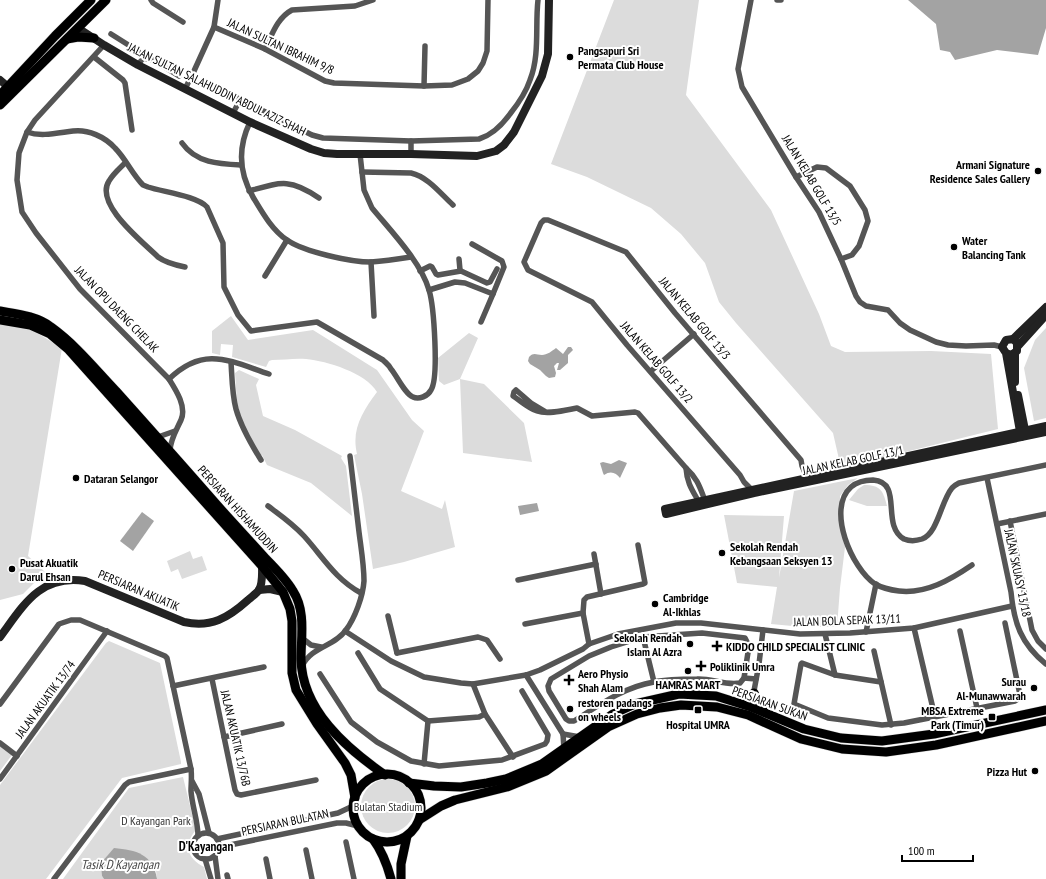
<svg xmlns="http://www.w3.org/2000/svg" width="1046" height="879" viewBox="0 0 1046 879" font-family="'PT Sans Narrow',sans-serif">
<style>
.green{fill:#dcdcdc}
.water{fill:#a3a3a3}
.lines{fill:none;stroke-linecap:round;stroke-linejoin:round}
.primary-casing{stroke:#dbdbdb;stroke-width:10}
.street{stroke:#555;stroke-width:5.5}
.secondary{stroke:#222;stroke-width:8}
.primary{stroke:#000;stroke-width:9}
.poi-dot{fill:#000;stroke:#fff;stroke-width:1.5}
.labels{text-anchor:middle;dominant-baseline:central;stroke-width:4;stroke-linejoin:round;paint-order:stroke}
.street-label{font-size:12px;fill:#000;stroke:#fff}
.poi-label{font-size:12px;font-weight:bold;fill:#000;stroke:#fff;text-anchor:start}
.park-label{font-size:12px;fill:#333;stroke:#fff}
.neighbourhood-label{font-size:13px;font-weight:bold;fill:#000;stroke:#fff}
.water-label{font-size:13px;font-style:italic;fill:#444;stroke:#fff}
</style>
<rect width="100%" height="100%" fill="#fff"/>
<g class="green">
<path d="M614,0H699L686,95L771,210L819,314L831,346L845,352L931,351L991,354L998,429L841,468L833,433L736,323L719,302L705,263L681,234L651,208L587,177L551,164Z"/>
<path d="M231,316L248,340L313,330L377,370L412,420L424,431L401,491L442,509L445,500L455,547L404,562L373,569L362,494L354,455L357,454C351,429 363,411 377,392C366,373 327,361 306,359C295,358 283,360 272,360L269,361L266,367L232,357L233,345L221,344L220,355L212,353V331Z"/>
<path d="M0,322L32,330L62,348L28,556L45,572L23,594L0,600Z"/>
<path d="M1046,328V418L1034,421L1024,368L1035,340Z"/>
<path d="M469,333L478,338L460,379L484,384L524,423L532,462L463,453L460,379L444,385L439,381L438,358Z"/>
<path d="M239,370L259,379L256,385L263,416L295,430L342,456L341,458L346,466L352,516L311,483L267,465L262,455L260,456L242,422L237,403L235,373Z"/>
<path d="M858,478L848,485L840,496L841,525L845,547L840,588L837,627H803L771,624L777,587L737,583L724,515L784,516L779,578L794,491Z"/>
<path d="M864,485C881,485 883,491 887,506H867L849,500L858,489Z"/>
<path d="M190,551L193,559L202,556L207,570L182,579L178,569L171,572L167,561Z"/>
<path d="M109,641L160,663L181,762V764L122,778L46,879H0V785L106,643Z"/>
<path d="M0,746L12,755L0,771Z"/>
<path d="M183,777L196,830C183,845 187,858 204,867L207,879H157L156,871L102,876L104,879H63L129,788Z"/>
<circle cx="388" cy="806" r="27"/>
</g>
<g class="water">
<path d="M908,0H1046V28L1038,55L997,50L955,60L950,52L940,50L936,24Z"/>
<path d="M568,347H571L573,350L568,355V363L560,370H557L559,363H557L554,366L556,373L555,377L549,378L546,376L540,370L530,364L528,361L529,357C534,352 536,355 542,355C547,355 552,351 556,348L563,354Z"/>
<path d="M619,460L627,463L620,478C616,473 611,470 604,475L603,473L600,463L603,462L611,464Z"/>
<path d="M537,503L539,511L520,515L518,506Z"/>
<path d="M142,512L154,521L133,551L120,541Z"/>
<path d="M114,848C136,850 153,854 157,879H104L102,876L101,863Z"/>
</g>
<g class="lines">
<defs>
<g id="primary">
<path d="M67,39L78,37L94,38"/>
<path d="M0,95L55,36L91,0"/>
<path d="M0,105L106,0"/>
<path d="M0,311C17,314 37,316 51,327C76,345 95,369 116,391C150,429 184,467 217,505C233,523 250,541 266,559C276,569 286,579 293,591C306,611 301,636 301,659C302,710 346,748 385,775"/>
<path d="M0,320L30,325L50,334L68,349L262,566L283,592L290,609L292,621V673L296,690L317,724L345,763L351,775L355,798"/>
<path d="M738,702L747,699L754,693L764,712"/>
<circle cx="387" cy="808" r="34"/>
<path d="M409,783L434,786L461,787L487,783L506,779L542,764L613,714L635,704L679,694L716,696L751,707L804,729L841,738L868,740L882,741L934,734L1046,710"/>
<path d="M419,820L441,806L455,800L507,787L546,771L608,727L637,714L660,708L681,705L717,707L748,715L801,739L842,749L886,752L936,745L1046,721"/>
<path d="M373,839C382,851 387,864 391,879"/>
<path d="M401,879V864L407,836"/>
</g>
</defs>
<use href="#primary" class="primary-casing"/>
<g class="street">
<path d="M151,0L153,3L183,22"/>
<path d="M751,0L738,69L742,87L796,177L819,212L841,259L856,296L860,302L866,306L888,310L900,323L910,330L936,342L948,345L966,346L994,345L1002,347"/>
<path d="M777,0H781"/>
<path d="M214,27L265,49L325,81L334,83L424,86L452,85L468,79L478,71L483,63L487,51L488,0"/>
<path d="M111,34L138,51L143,58L138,65"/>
<path d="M104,45L35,120L27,132L19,153L17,180L22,212L36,233L80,289L169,379C176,390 187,407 181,420C176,431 171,438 170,450"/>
<path d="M265,49C272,35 277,18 292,10L355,6L373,0"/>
<path d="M94,57L123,80L125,83L132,130"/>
<path d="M143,58L153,60L179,76"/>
<path d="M209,84L312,135L323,138L411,141L479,139C492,135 502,125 510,114C518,104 526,92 530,80C540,55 535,26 538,0"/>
<path d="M424,86L425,46"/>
<path d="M185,89L194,71L214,27L218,0"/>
<path d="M233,113L240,100"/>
<path d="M250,122C238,147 239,173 253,197C262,212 272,230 287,240C304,252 351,262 371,262C384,261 398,259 411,257"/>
<path d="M27,132C41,137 57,133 73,131C88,129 105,137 115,148C126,159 132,174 143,185L148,187C163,192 197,196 207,207L223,243L224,287L238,315L251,331L317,322L383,360C386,363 389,365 391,369C397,376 405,394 413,397C419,400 428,396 431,390C439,378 434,306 429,290C421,262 390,230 372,208L364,190L360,154"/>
<path d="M411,141V154"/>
<path d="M182,143C196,163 219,164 241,165"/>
<path d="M125,163C120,168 113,174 109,181C94,204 143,242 158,257C166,263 175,265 185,267"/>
<path d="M362,172L411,173C428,177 440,193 453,205"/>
<path d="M796,177L817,167L826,168L850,186L865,210L868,221L859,246L852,255L841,259"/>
<path d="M249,191C281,182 290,178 319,198"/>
<path d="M459,259L460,270"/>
<path d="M371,262L374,316"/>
<path d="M420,271L430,266L432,267L436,274L438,275L461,271L487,283L490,282L497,269"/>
<path d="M265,276L287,240"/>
<path d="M429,290L455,282L465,283L493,294L504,267L502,261L472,244"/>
<path d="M481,322L493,294"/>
<path d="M231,362C232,377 232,394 236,409C241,427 251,444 261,460"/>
<path d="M651,371L694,334"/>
<path d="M169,379C204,345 230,361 269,374"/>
<path d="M546,412L531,403L516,390L514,392L513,396C521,401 528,408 537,411C548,415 566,410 577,408L592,416L635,412L638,413L686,468C698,479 700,488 706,503"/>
<path d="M158,437L175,431"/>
<path d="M686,468C687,484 693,491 700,504"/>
<path d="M987,478L1011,592C1014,623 1021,644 1046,664"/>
<path d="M753,491L744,482L740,475L627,345L592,302L528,270L524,262L541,223L544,220H548L626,252L675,313L801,460L802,466L808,480"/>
<path d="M268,506C280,515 293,524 304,536C323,557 335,579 361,593"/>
<path d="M1010,521L1032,630L1038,641L1046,649"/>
<path d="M997,524L1046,514"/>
<path d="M594,554L601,594"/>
<path d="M972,565C950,580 926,594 899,591C891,590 882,588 875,584C852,569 826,509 851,487C857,482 865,480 873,480C904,482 880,525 904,539C909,541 916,541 922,539C938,533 941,501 952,488C954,486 957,484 959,483L1046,465"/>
<path d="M518,580L596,564"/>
<path d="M388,616L397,653"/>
<path d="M525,624L583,613"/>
<path d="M914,628L935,717"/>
<path d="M345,631L391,661L424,677L461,683L473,684L526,675L540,670L583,649L589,644L618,634L676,623H701L800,634L850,633L914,628L1012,606"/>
<path d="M960,631L977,708"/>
<path d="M866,632L876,584"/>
<path d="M702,633L745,638L749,646L744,678L740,683C726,686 711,678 697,679C683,679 668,679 654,682C624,687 599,705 574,721H569L566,719L549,691L548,686L551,679L589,656L611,647L643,637Z"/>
<path d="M825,634L835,675"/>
<path d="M643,637L654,682"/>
<path d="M302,638L311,645L321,647"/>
<path d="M589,644L583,613L584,600L587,597L643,584L645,583L638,545"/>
<path d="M874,651L891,725"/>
<path d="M358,653L380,689L428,721L479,717L485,714"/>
<path d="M397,653L478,637L487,640L500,659"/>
<path d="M302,666C312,646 334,647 346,630C355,618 363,596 364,581C364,565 361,548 359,532C356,507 353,482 350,456"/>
<path d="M320,674L351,722L377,742L411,761L439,766L502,760L545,744L547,741L548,735L522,691"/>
<path d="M526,675L563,734L564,749"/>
<path d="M744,678L756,679"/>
<path d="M212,679L235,790L237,794L241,795L316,780"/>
<path d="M881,682L835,675L802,663L801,664L794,704L828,718L882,725L904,723L1015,701L1018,699L1020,695L1005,623"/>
<path d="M473,684L485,714L513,757"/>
<path d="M173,686L264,667"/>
<path d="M0,704L59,624L71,620H80L165,656L167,658L191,769C192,777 191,784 191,791C192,806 198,821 198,836"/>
<path d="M751,707L759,664L763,630"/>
<path d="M563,734L580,737"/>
<path d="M224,737L282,724"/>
<path d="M0,743L17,756"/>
<path d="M424,764L428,721"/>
<path d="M0,779L107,631"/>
<path d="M192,781L199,794L209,833"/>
<circle cx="206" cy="846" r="13"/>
<path d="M217,839L338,813L353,806"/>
<path d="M346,842L354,879"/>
<path d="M218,850L230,845L337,823H346L358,826"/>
<path d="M306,850L312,879"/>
<path d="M215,856L218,879"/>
<path d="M205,859L211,879"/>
<path d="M266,859L270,879"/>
<path d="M227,875L228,879"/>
<path d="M54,879L125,785L129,782L191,769"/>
</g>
<g class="secondary">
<path d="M78,28L104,45L138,65L250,122L311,149L324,153L337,154H411L477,156L496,151L504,145L514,132L542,76L548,54L549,0"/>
<path d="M0,80L7,86"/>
<path d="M1013,339L1046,307"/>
<path d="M1018,346L1046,315"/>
<path d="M1006,353L1011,355L1017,351V343L1013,339L1006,340L1002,347L1006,353L1021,437"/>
<path d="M1015,382V353"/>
<path d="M1018,395L1026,435"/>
<path d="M1046,426L665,509L666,514L754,493L1046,432"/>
<path d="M259,590L270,589L283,592"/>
<path d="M0,637C23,606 40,574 85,581L184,622C211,628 228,618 248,600C251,597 256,594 259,590C263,583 262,573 262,566"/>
</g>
<use href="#primary" class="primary"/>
</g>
<g class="poi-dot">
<circle cx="570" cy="57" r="4"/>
<circle cx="1038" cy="171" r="4"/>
<circle cx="954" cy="247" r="4"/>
<circle cx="76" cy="478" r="4"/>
<circle cx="722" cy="553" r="4"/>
<circle cx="12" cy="569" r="4"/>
<circle cx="655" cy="604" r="4"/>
<circle cx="690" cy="644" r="4"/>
<path d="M715 640h4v4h4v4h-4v4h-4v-4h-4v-4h4z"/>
<path d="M699 660h4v4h4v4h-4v4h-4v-4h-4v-4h4z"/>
<circle cx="688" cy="671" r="4"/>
<path d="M567 674h4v4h4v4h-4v4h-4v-4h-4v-4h4z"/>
<circle cx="1034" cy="688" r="4"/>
<circle cx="570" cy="709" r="4"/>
<rect x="694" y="706" width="8" height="8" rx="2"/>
<rect x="988" y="713" width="8" height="8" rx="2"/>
<circle cx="1035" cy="771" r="4"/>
</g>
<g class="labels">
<g class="street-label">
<text transform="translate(281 46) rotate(25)">JALAN SULTAN IBRAHIM 9/8</text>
<text transform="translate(217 89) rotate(26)">JALAN SULTAN SALAHUDDIN ABDUL AZIZ SHAH</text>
<text transform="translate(812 180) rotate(59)">JALAN KELAB GOLF 13/5</text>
<text transform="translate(117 309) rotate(46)">JALAN OPU DAENG CHELAK</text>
<text transform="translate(695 318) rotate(50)">JALAN KELAB GOLF 13/3</text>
<text transform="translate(657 362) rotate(49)">JALAN KELAB GOLF 13/2</text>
<text transform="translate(853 460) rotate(-12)">JALAN KELAB GOLF 13/1</text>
<text transform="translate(238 509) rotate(48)">PERSIARAN HISHAMUDDIN</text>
<text transform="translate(1018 573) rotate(78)">JALAN SKUASY 13/18</text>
<text transform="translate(139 590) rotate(23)">PERSIARAN AKUATIK</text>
<text transform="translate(847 620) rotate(-2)">JALAN BOLA SEPAK 13/11</text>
<text transform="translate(45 699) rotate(-54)">JALAN AKUATIK 13/74</text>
<text transform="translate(770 703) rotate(20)">PERSIARAN SUKAN</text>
<text transform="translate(236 738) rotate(77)">JALAN AKUATIK 13/76B</text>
<text transform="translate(285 822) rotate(-12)">PERSIARAN BULATAN</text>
</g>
<g class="poi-label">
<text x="578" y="50">Pangsapuri Sri<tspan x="578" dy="14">Permata Club House</tspan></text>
<text x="1030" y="164" text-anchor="end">Armani Signature<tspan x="1030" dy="14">Residence Sales Gallery</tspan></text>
<text x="962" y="240">Water<tspan x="962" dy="14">Balancing Tank</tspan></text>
<text x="84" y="478">Dataran Selangor</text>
<text x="730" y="546">Sekolah Rendah<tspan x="730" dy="14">Kebangsaan Seksyen 13</tspan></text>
<text x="20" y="562">Pusat Akuatik<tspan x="20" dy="14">Darul Ehsan</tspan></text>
<text x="663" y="597">Cambridge<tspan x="663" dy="14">Al-Ikhlas</tspan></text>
<text x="682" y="637" text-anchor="end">Sekolah Rendah<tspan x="682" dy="14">Islam Al Azra</tspan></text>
<text x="726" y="646">KIDDO CHILD SPECIALIST CLINIC</text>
<text x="710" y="666">Poliklinik Umra</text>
<text x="578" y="673">Aero Physio<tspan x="578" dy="14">Shah Alam</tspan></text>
<text x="1026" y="681" text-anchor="end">Surau<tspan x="1026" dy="14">Al-Munawwarah</tspan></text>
<text x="688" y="684" text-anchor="middle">HAMRAS MART</text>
<text x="578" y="702">restoren padangs<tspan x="578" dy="14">on wheels</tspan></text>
<text x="984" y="710" text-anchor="end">MBSA Extreme<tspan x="984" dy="14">Park (Timur)</tspan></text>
<text x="698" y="724" text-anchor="middle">Hospital UMRA</text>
<text x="1027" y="771" text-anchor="end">Pizza Hut</text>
</g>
<g class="park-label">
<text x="388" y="806">Bulatan Stadium</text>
<text x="156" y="820">D Kayangan Park</text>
</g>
<g class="neighbourhood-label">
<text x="206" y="846">D'Kayangan</text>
</g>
<g class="water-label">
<text x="120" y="864">Tasik D Kayangan</text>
</g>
</g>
<path d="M902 855v6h71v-6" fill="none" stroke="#000000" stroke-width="2"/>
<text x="908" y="855" font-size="12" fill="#000000" stroke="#ffffff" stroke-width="3" paint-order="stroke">100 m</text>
</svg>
